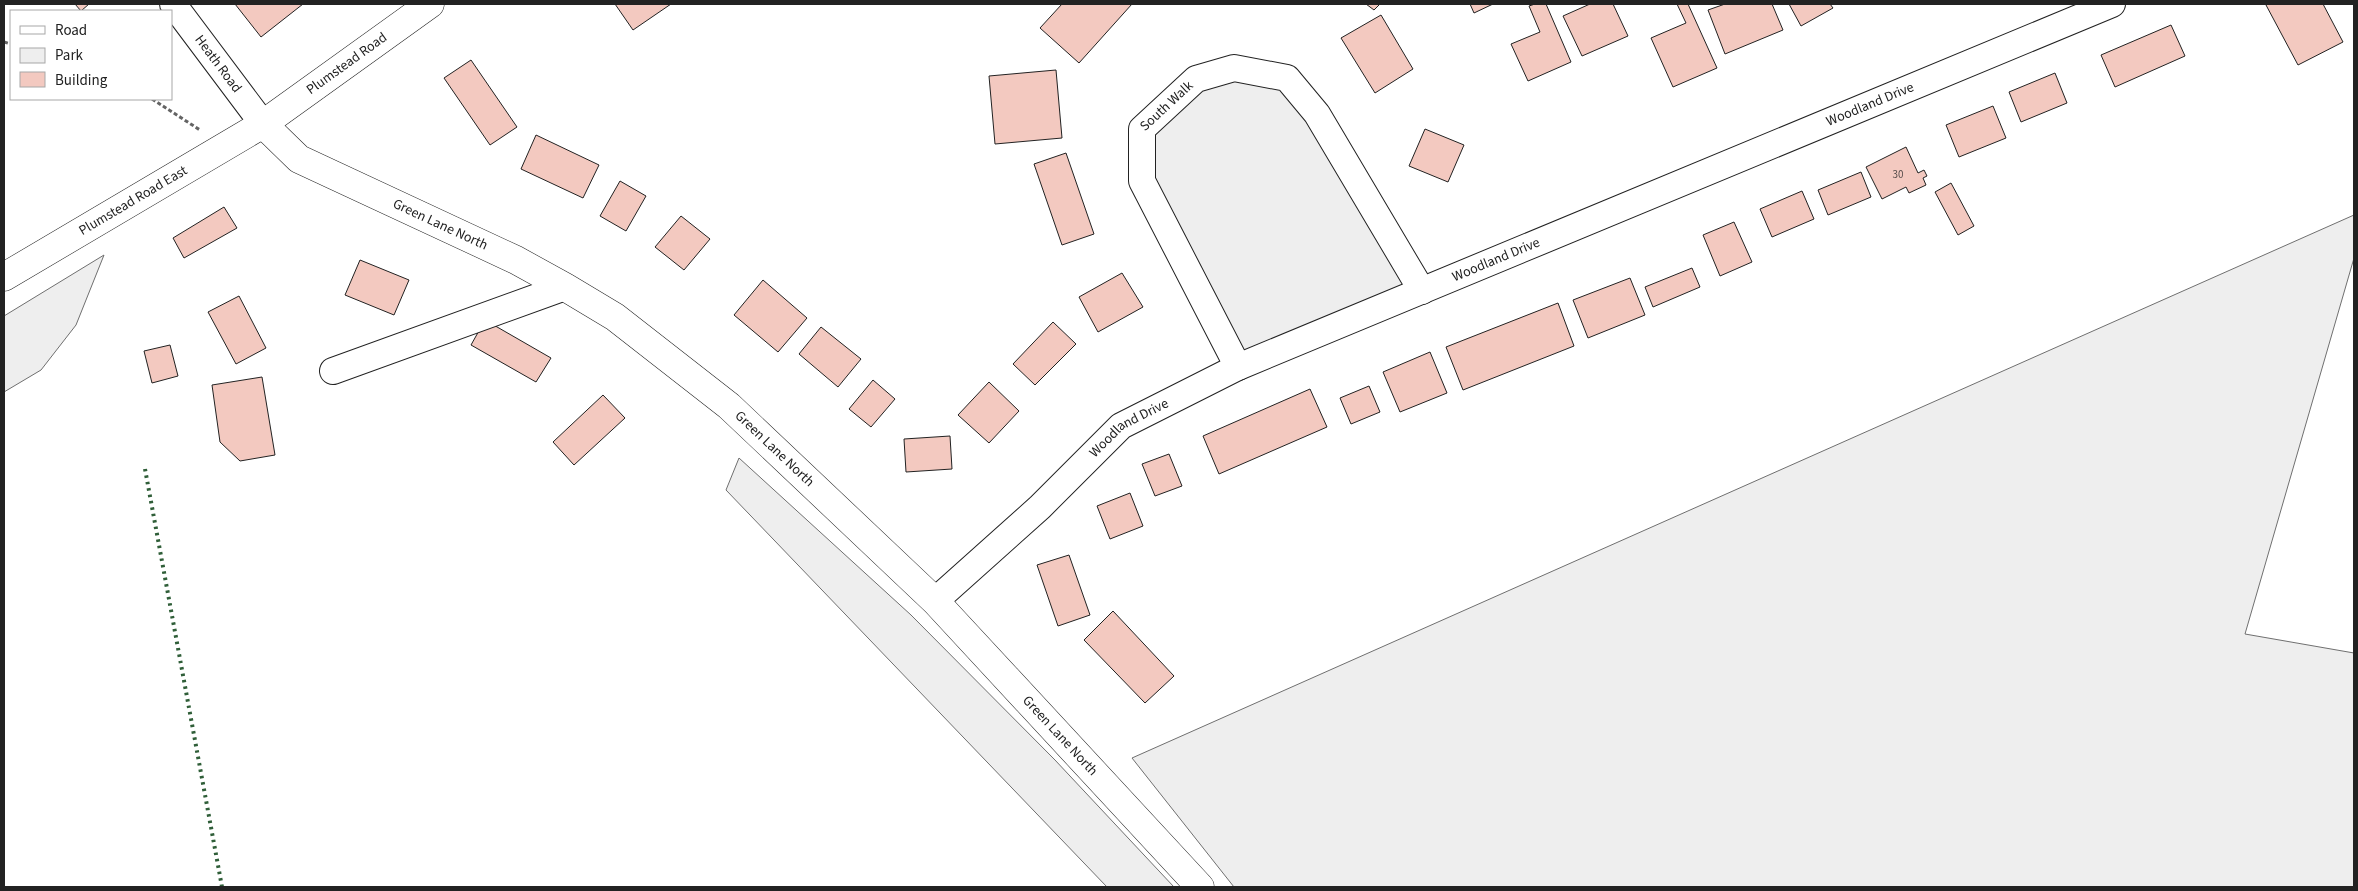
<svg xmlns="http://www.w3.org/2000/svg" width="2358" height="891" viewBox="0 0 2358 891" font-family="'Source Sans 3',sans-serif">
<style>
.green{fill:#eee;stroke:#6f6f6f}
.building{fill:#f3c9c0;stroke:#222}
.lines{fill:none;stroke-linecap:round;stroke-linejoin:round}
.street-casing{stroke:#222;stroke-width:28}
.secondary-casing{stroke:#222;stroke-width:29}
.path{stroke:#646464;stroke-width:3;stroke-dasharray:4 2.5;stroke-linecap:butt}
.street{stroke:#fff;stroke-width:26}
.secondary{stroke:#fff;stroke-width:28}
.hedge{stroke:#2f5e38;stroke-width:4;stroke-dasharray:2.5 4;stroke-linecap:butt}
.labels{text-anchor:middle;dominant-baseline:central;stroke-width:4;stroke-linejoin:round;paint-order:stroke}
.number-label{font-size:11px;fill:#564c4a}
.street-label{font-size:14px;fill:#222;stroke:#fff}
</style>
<rect width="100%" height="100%" fill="#fff"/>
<g class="green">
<path d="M1287,78L1422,291L1238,367L1142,181V129L1196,79Z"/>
<path d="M2354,215V258L2245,634L2354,653V887H1234L1132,758Z"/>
<path d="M104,255L76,325L41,370L4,392V316Z"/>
<path d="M739,458L911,615L1055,760L1174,887H1107L726,490Z"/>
</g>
<g class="building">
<path d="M75,4H89L81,11Z"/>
<path d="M235,4H303L261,37Z"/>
<path d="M615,4H671L633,30Z"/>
<path d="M1062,4H1132L1079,63L1040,28Z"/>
<path d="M1366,4H1380L1374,10Z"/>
<path d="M1470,4H1493L1474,13Z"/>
<path d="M1535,4H1546L1571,62L1528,81L1511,44L1540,32L1529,6Z"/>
<path d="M1590,4H1613L1628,36L1582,56L1563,16Z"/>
<path d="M1677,4H1688L1717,68L1673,87L1651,38L1686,23Z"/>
<path d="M1725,4H1772L1783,30L1725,54L1708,10Z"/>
<path d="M1789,4H1830L1833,8L1801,26Z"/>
<path d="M2268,4H2323L2343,42L2298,65L2266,5Z"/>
<path d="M1381,15L1413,69L1375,93L1341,38Z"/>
<path d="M2171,25L2185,56L2115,87L2101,55Z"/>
<path d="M471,60L517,127L490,145L444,78Z"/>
<path d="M1056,70L1062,138L995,144L989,76Z"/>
<path d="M2055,73L2067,103L2021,122L2009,92Z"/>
<path d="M1993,106L2006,138L1959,157L1946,125Z"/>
<path d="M1425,129L1464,145L1448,182L1409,166Z"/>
<path d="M536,135L599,165L583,198L521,169Z"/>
<path d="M1906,147L1918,173L1924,170L1927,176L1923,178L1926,185L1909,193L1906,187L1882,199L1866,167Z"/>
<path d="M1066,153L1094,234L1062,245L1034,164Z"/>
<path d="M1861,172L1871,197L1828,215L1818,190Z"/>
<path d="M620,181L646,196L626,231L600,216Z"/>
<path d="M1951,183L1974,226L1958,235L1935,192Z"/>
<path d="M1802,191L1814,219L1772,237L1760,209Z"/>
<path d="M224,207L237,228L184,258L173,238Z"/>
<path d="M681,216L710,239L684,270L655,247Z"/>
<path d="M1734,222L1752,262L1720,276L1703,235Z"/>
<path d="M360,260L409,280L394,315L345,295Z"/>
<path d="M1692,268L1700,287L1653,307L1645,287Z"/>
<path d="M1122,273L1143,307L1098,332L1079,297Z"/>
<path d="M1630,278L1645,315L1588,338L1573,300Z"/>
<path d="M763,280L807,318L778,352L734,315Z"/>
<path d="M239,296L266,348L236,364L208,312Z"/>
<path d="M1558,303L1574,346L1463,390L1446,347Z"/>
<path d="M485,320L551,358L536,382L471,345Z"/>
<path d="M1053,322L1076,344L1035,385L1013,364Z"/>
<path d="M821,327L861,359L838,387L799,354Z"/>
<path d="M170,345L178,376L152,383L144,351Z"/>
<path d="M1430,352L1447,393L1400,412L1383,372Z"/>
<path d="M262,377L275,455L240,461L220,442L212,385Z"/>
<path d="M873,380L895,399L871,427L849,409Z"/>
<path d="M989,382L1019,411L989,443L958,415Z"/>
<path d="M1369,386L1380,412L1351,424L1340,398Z"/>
<path d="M1310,389L1327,427L1219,474L1203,436Z"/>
<path d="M603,395L625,418L574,465L553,442Z"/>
<path d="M950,436L952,469L906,472L904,439Z"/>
<path d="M1169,454L1182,486L1155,496L1142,464Z"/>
<path d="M1130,493L1143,526L1110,539L1097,506Z"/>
<path d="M1069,555L1090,615L1058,626L1037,565Z"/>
<path d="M1113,611L1174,676L1145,703L1084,640Z"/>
</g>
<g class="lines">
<defs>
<g id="street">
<path id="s1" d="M173,4L263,124"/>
<path id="s2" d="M1238,367L1142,181V129L1196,79L1234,68L1287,78L1317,114L1422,291"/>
<path d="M333,371L565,287"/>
<path id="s3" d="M935,601L1040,507L1121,426L1238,367L2112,4"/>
</g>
<g id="secondary">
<path id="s4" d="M263,124L299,159L516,260L565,287L615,317L729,406L935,601L1200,887"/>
<path id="s5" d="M4,277L263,124L430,4"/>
</g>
</defs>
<use href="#street" class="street-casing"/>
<use href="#secondary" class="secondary-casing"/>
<g class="path">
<path d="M4,42L11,44"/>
<path d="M152,99L200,130"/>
</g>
<use href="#street" class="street"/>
<use href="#secondary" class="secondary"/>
<path class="hedge" d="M145,469L222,887"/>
</g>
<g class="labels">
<g class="number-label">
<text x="1898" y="174">30</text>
</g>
<g class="street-label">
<text stroke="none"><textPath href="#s1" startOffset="75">Heath Road</textPath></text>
<text stroke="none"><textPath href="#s5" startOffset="404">Plumstead Road</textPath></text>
<text stroke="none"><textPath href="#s3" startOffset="1071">Woodland Drive</textPath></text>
<text stroke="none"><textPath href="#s2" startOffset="295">South Walk</textPath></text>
<text stroke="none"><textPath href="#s5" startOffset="150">Plumstead Road East</textPath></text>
<text stroke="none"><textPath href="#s4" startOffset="206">Green Lane North</textPath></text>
<text stroke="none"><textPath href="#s3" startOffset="666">Woodland Drive</textPath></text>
<text stroke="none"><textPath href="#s3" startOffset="261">Woodland Drive</textPath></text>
<text stroke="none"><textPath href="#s4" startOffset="611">Green Lane North</textPath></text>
<text stroke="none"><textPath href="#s4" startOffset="1016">Green Lane North</textPath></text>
</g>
</g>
<rect width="2358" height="891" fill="none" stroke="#222222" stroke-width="10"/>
<rect x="10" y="10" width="162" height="90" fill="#ffffff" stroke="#a7a7a7"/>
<rect x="20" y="26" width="25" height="8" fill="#ffffff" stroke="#a7a7a7"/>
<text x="55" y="35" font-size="15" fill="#222222">Road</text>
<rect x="20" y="48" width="25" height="15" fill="#eeeeee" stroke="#a7a7a7"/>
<text x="55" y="60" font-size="15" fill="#222222">Park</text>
<rect x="20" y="72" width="25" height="15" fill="#f3c9c0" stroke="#a7a7a7"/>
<text x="55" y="85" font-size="15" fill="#222222">Building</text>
</svg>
